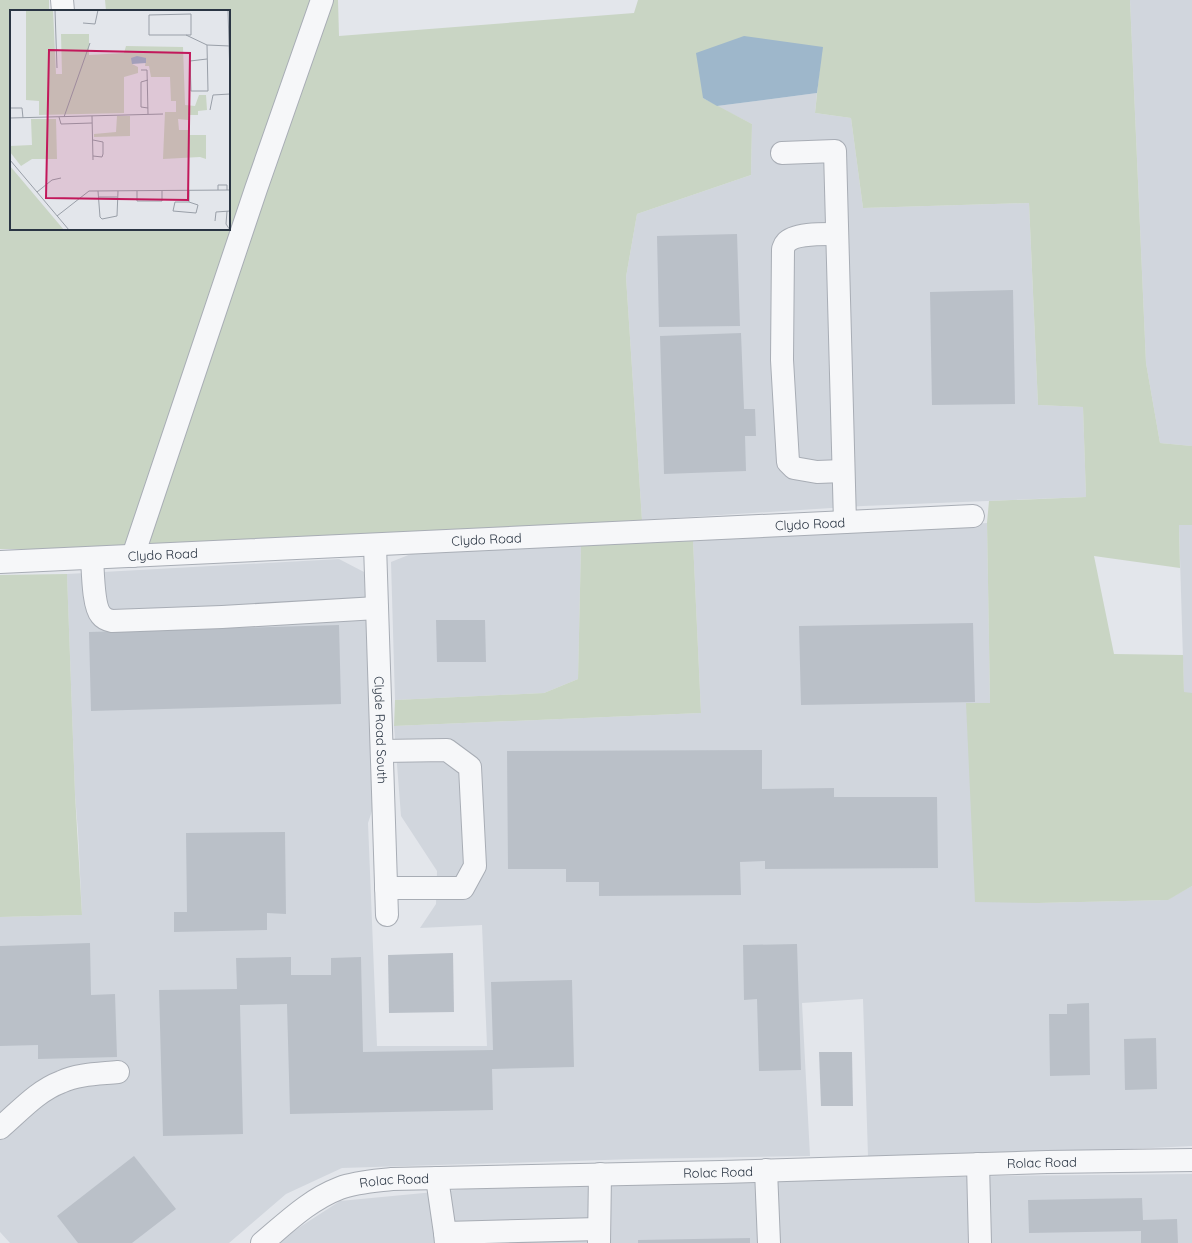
<svg xmlns="http://www.w3.org/2000/svg" width="1192" height="1243" viewBox="0 0 1192 1243" font-family="Quicksand,sans-serif">
<style>
.built{fill:#d1d6dd}
.green{fill:#c9d5c4}
.water{fill:#9eb7cb}
.building{fill:#bac0c8}
.lines{fill:none;stroke-linecap:round;stroke-linejoin:round}
.minor-casing{stroke:#a8adb5;stroke-width:24}
.minor{stroke:#f6f7f9;stroke-width:22}
.labels{text-anchor:middle;dominant-baseline:central;stroke-width:4;stroke-linejoin:round;paint-order:stroke}
.street-label{font-size:13px;fill:#2a3543;stroke:#f2f5f8}
.inset-road{fill:none;stroke:#999fa8;stroke-width:1}
.view{fill:#c2185b;fill-opacity:0.15;stroke:#c2185b;stroke-width:2}
.inset-edge{fill:none;stroke:#2a3543;stroke-width:2}
</style>
<rect width="100%" height="100%" fill="#e3e6eb"/>
<g class="built">
<path d="M1130,0H1192V446L1160,443L1146,363Z"/>
<path d="M817,93L815,113L851,118L863,208L1029,203L1038,405L1083,407L1086,497L863,506L642,520L626,277L637,214L751,175L752,124L717,106Z"/>
<path d="M987,523L990,703H966L1038,903L1167,900L1192,886V1146L1045,1153L868,1156L863,999L802,1003L810,1156L636,1159L342,1168L286,1194L229,1243H10L0,1232V917L82,915L78,832L75,794L67,574L339,559L364,572L373,808L368,823L377,1046H487L482,925L420,928L436,904L437,871L401,816L394,726L701,713L693,541Z"/>
<path d="M1179,525H1192V693H1184Z"/>
<path d="M581,544L578,679L544,693L395,700L391,562L411,554Z"/>
<path d="M1192,1174V1243H279L289,1234L340,1201L466,1189L999,1176Z"/>
</g>
<g class="green">
<path d="M0,0H49V11H11V229H229V11H106L105,0H338L339,36L634,13L638,0H1130L1146,363L1160,443L1192,446V525H1179L1180,568L1094,556L1114,654L1183,655L1184,692L1192,693V886L1168,900L1038,903L975,902L966,703H990L987,523L989,501L1086,497L1083,407L1038,405L1029,203L863,208L851,118L815,113L822,47L703,98L752,124L751,175L637,214L626,277L642,520L134,549H0Z"/>
<path d="M693,541L701,713L394,726L395,700L544,693L578,679L581,544Z"/>
<path d="M67,574L75,794L82,915L0,917V575Z"/>
</g>
<path class="water" d="M744,36L823,47L817,93L717,106L703,98L696,53Z"/>
<g class="building">
<path d="M737,234L740,326L659,327L657,236Z"/>
<path d="M1013,290L1015,404L932,405L930,292Z"/>
<path d="M741,333L744,409H755L756,436H745L746,471L664,474L660,336Z"/>
<path d="M436,620H485L486,662H437Z"/>
<path d="M973,623L975,702L801,705L799,626Z"/>
<path d="M339,625L341,704L91,711L89,632Z"/>
<path d="M762,750V789L834,788V797H937L938,868L765,869V861L740,862L741,895L599,896V882H566V869H508L507,751Z"/>
<path d="M285,832L286,914L267,913V930L174,932V912H187L186,833Z"/>
<path d="M90,943L91,995L115,994L117,1057L38,1059V1045L0,1046V946Z"/>
<path d="M797,944L801,1070L759,1071L757,999L744,1000L743,945Z"/>
<path d="M453,953L454,1012L389,1013L388,955Z"/>
<path d="M291,957V975H331V958L361,957L363,1052L493,1050L491,982L572,980L574,1067L492,1069L493,1110L290,1114L287,1004L240,1005L243,1134L163,1136L159,990L237,989L236,958Z"/>
<path d="M1089,1003L1090,1075L1050,1076L1049,1014H1067V1004Z"/>
<path d="M1156,1038L1157,1089L1125,1090L1124,1039Z"/>
<path d="M819,1052H852L853,1106H821Z"/>
<path d="M134,1156L176,1209L132,1243H78L57,1216Z"/>
<path d="M1142,1198L1143,1220L1177,1219L1178,1243H1141V1231L1029,1233L1028,1200Z"/>
<path d="M750,1238V1243H638V1240Z"/>
</g>
<g class="lines">
<defs>
<g id="minor">
<path d="M62,0L63,11"/>
<path d="M782,153L835,151L845,522"/>
<path d="M837,234C825,234 794,233 786,243C784,245 784,247 783,249L782,360L788,462L794,468L817,472L843,471"/>
<path id="s1" d="M375,545L387,915"/>
<path d="M133,556L256,189L322,0"/>
<path d="M92,558C93,571 93,606 101,615C104,619 107,620 112,621L222,617L377,608"/>
<path id="s2" d="M0,562L973,516"/>
<path d="M382,751L447,750L470,767L475,866L463,888H386"/>
<path d="M0,1128C19,1112 37,1091 61,1082C78,1074 99,1074 118,1072"/>
<path d="M978,1164L980,1243"/>
<path d="M766,1170L769,1243"/>
<path d="M437,1178L445,1233L446,1243"/>
<path d="M445,1233L599,1229"/>
<path id="s3" d="M262,1243C287,1222 309,1200 340,1188C356,1182 375,1181 392,1179L722,1172L1047,1162L1192,1160"/>
<path d="M599,1243L600,1174"/>
</g>
</defs>
<use href="#minor" class="minor-casing"/>
<use href="#minor" class="minor"/>
</g>
<g class="labels">
<g class="street-label">
<text stroke="none"><textPath href="#s2" startOffset="811">Clydo Road</textPath></text>
<text stroke="none"><textPath href="#s2" startOffset="487">Clydo Road</textPath></text>
<text stroke="none"><textPath href="#s2" startOffset="163">Clydo Road</textPath></text>
<text stroke="none"><textPath href="#s1" startOffset="185">Clyde Road South</textPath></text>
<text stroke="none"><textPath href="#s3" startOffset="799">Rolac Road</textPath></text>
<text stroke="none"><textPath href="#s3" startOffset="475">Rolac Road</textPath></text>
<text stroke="none"><textPath href="#s3" startOffset="151">Rolac Road</textPath></text>
</g>
</g>
<g transform="translate(10 10)">
<rect width="220" height="220" fill="#e3e6eb"/>
<path d="M16,0H43L46,64H52L51,24H79V45L114,43L116,36L173,37L175,95L185,96L189,85H196L197,100L188,101V105H178V110L168,109L169,120H178V125H196V149L190,147L153,149L155,102H166V91H161L160,67H141L139,56H135L136,48L122,54L128,57V63L114,67V103L29,105V91L16,90ZM107,106H120V126L84,127V124L106,122ZM21,109H46L47,149H22L11,156L0,142V136L22,135ZM0,156L54,220H0Z" fill="#c9d5c4"/>
<path d="M127,46L136,48V53L122,54L121,48Z" fill="#9eb7cb"/>
<path class="inset-road" d="M45,0L47,58M218,0L220,68M181,4V25H139V5ZM73,13L85,14L88,0M176,25L197,35L220,36M197,49L180,51L181,81H198L197,35M131,60H137L138,104M138,70L131,72V97L138,98M0,98H12L13,108M200,100L203,85L220,84M82,106L83,150M49,107L51,114L82,113M54,107L80,33M0,108L153,104M83,130L93,132V144L92,147L83,146M0,150L59,220M179,180V192H165L163,201L186,203L188,195L179,192M208,180V175H217V180M88,181L90,207L92,209L107,206L108,181M127,181V191H152V180M27,182L42,170L51,168M89,187H107M217,201L216,214L220,220M47,206L79,181L220,180M205,211L206,202L220,201"/>
<path class="view" d="M39,40L180,43L178,190L36,188Z"/>
<rect width="220" height="220" class="inset-edge"/>
</g>
</svg>
